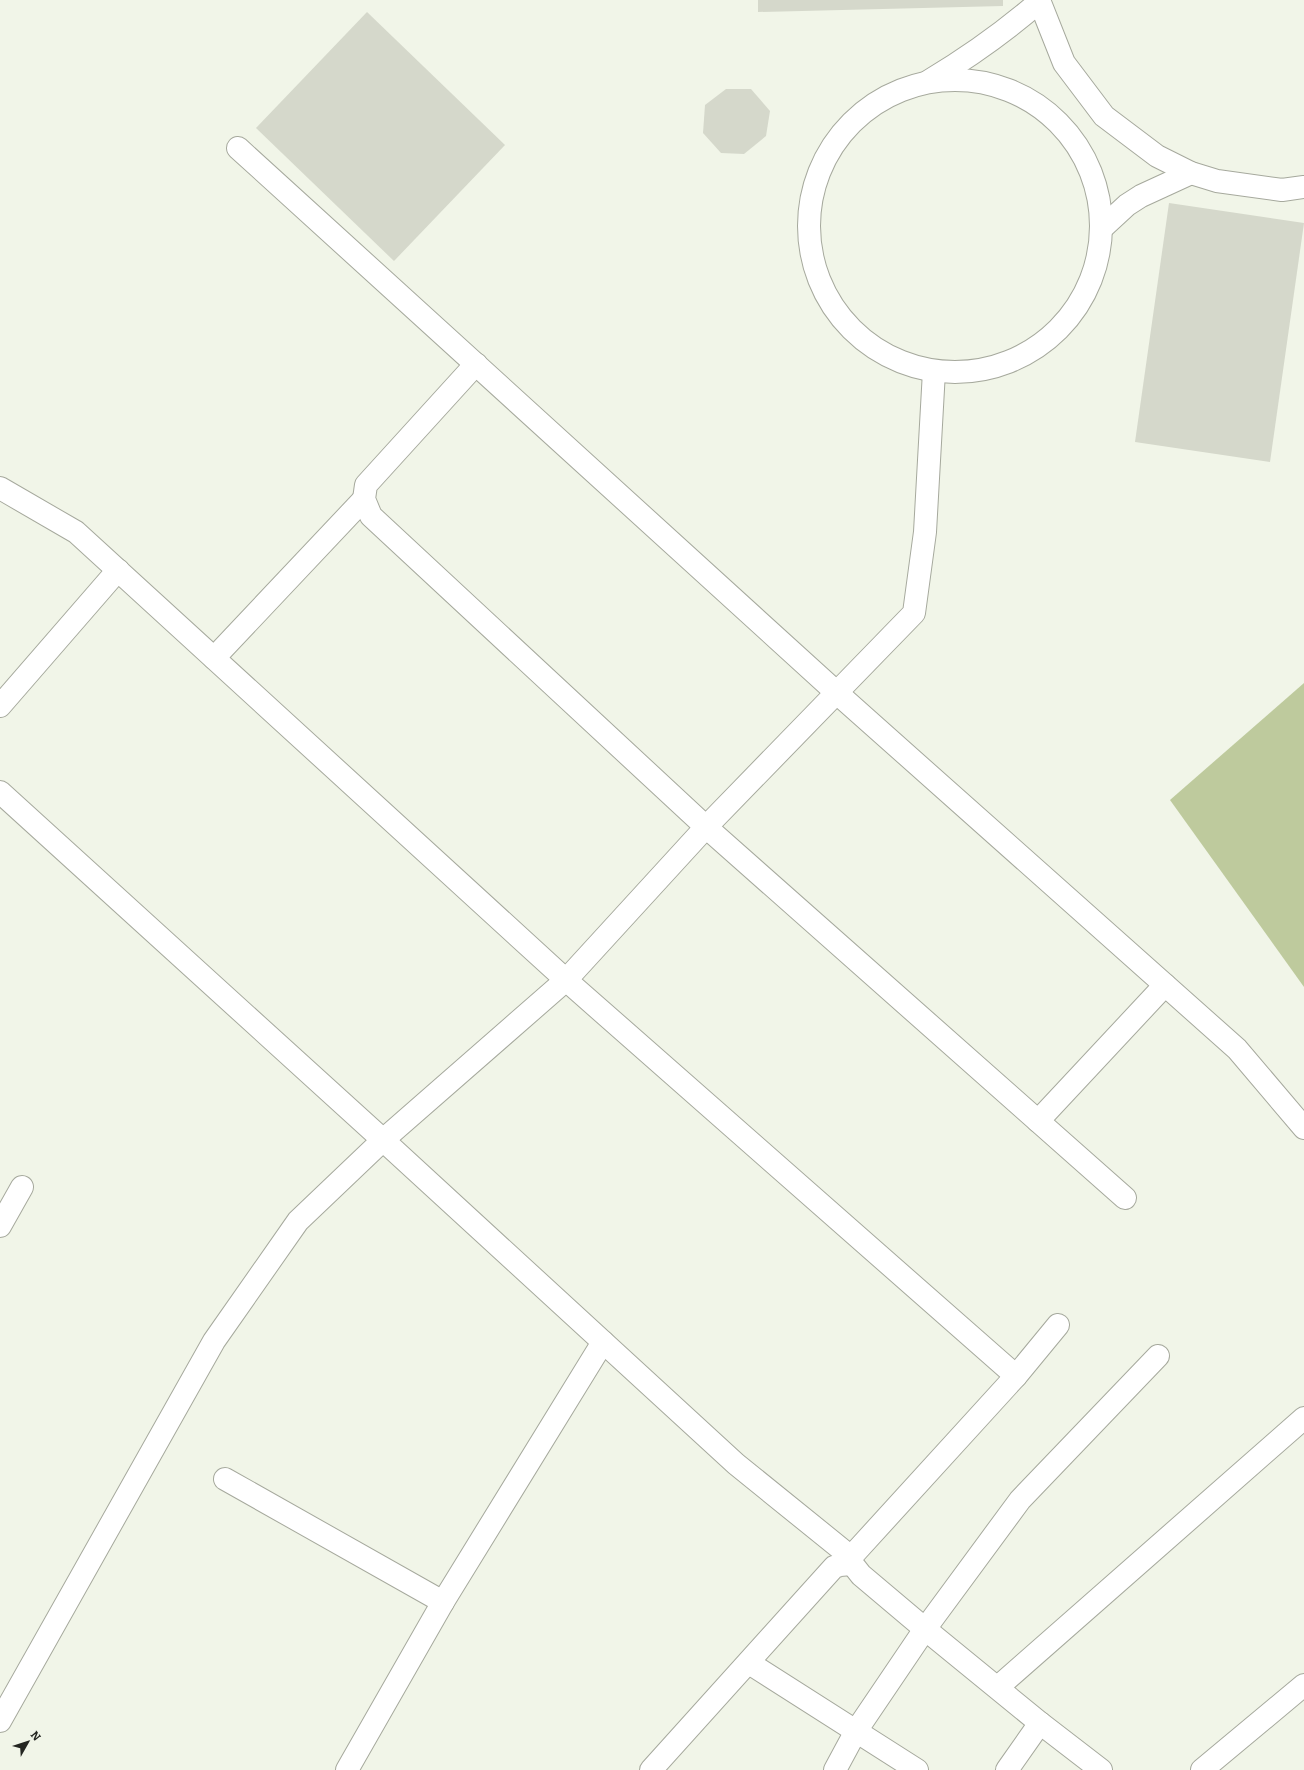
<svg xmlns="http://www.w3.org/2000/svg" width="1304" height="1770" viewBox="0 0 1304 1770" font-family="Bitter,serif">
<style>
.green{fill:#beca9d}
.building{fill:#d5d8cb}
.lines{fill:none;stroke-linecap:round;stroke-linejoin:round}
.minor-casing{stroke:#a6a99d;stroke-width:24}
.minor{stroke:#fff;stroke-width:22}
</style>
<rect width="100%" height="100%" fill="#f1f5e8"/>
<path class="green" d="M1304,683V987L1170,800Z"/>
<g class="building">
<path d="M758,0H1003V6L758,12Z"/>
<path d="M367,12L505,145L394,261L256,128Z"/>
<path d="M726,89H751L770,111L766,136L744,154L721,153L703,133L705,105Z"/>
<path d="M1169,203L1304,223L1270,462L1135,442Z"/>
</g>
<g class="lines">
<defs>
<g id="minor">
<path d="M1039,0L1064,63L1104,116L1157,156L1191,173L1217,181L1282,190L1304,187"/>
<circle cx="955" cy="226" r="146"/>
<path d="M929,81C969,57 1003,33 1039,2"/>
<path d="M238,148L837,693L1237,1049L1304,1128"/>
<path d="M1101,229L1127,205L1141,196L1191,173"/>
<path d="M476,364L366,485L364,499L371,516L706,827L1125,1198"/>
<path d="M0,488L76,532L566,980L1016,1376"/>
<path d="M214,658L364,499"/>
<path d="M0,706L118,570"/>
<path d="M0,792L383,1140L736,1464L851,1557"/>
<path d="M1038,1121L1165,985"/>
<path d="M0,1226L22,1187"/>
<path d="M1058,1325L1016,1376L851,1557L850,1561L861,1575L925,1629L1040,1723L1101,1770"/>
<path d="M225,1479L443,1602"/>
<path d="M749,1663L917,1770"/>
<path d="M998,1687L1304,1418"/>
<path d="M0,1721L214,1341L298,1221L383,1140L566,980L706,827L914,613L925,532L934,371"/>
<path d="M347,1770L443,1602L603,1342"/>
<path d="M651,1770L834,1567L840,1565L851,1564"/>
<path d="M835,1770L856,1731L925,1629L1020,1500L1158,1356"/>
<path d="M1007,1770L1040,1723"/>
<path d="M1202,1770L1304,1685"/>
</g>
</defs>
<use href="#minor" class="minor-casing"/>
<use href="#minor" class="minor"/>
</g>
<g transform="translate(28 1742) rotate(51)" stroke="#f1f5e8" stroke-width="3" paint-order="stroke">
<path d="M0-3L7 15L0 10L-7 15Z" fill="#242621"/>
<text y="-6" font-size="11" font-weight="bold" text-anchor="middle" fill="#242621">N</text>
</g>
</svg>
